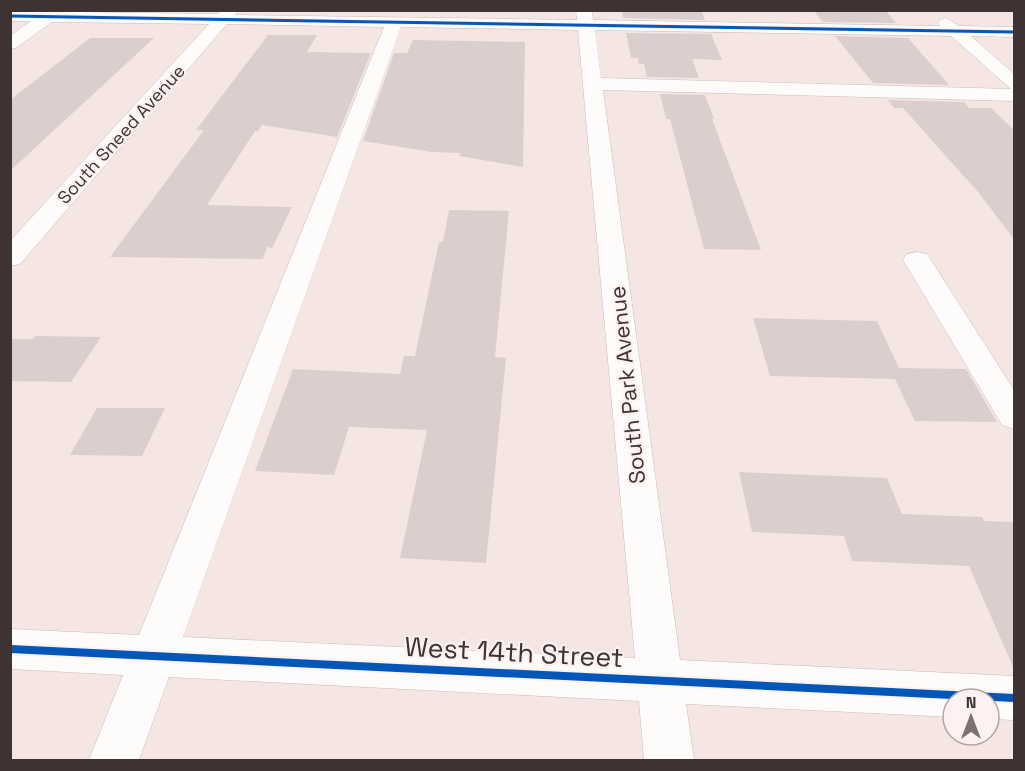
<svg xmlns="http://www.w3.org/2000/svg" width="1025" height="771" viewBox="0 0 1025 771" font-family="'Space Grotesk',sans-serif">
<style>
.building{fill:#dbcfce}
.lines{fill:none;stroke-linecap:round;stroke-linejoin:round}
.minor-casing{stroke:#c8bcba;stroke-width:1}
.minor{fill:#fefbfb;fill-rule:evenodd}
.cycleway-far1-casing{stroke:#fdf2f1;stroke-width:5}
.cycleway-casing{stroke:#fdf2f1;stroke-width:12}
.cycleway-far1{stroke:#0057b8;stroke-width:3}
.cycleway{stroke:#0057b8;stroke-width:8}
.labels{text-anchor:middle;dominant-baseline:central;stroke-width:4.5;stroke-linejoin:round;paint-order:stroke}
.far-street-label{font-size:18px;fill:#3e3332;stroke:#fdf2f1}
.street-label{font-size:22px;fill:#3e3332;stroke:#fdf2f1}
.near-street-label{font-size:27px;fill:#3e3332;stroke:#fdf2f1}
</style>
<rect width="100%" height="100%" fill="#f5e6e4"/>
<g class="building">
<path d="M622,10H701L705,20L623,18Z"/>
<path d="M813,10H885L896,23L823,22Z"/>
<path d="M626,33L711,34L722,60L692,59L699,78L647,77L644,64H639L638,58H631Z"/>
<path d="M268,35H317L307,52L371,53L337,137L262,125L258,131H255L207,205L292,207L272,248L267,247L263,259L110,257L204,130H196Z"/>
<path d="M835,36L908,38L949,85L873,83Z"/>
<path d="M90,38H154L10,171V100Z"/>
<path d="M413,40L525,42L523,167L459,156L460,153L432,152L363,141L394,53H407Z"/>
<path d="M660,94L705,95L714,119H712L761,250L704,249L670,119H666Z"/>
<path d="M888,100L964,102L969,108H991L1014,130V239L978,192L903,108H894Z"/>
<path d="M449,210L509,211L495,357L506,358L486,563L400,558L427,430L349,427L334,475L255,471L293,369L400,374L404,356H415L439,242H443Z"/>
<path d="M753,318L877,321L899,368L966,369L997,422L915,421L895,379L770,376Z"/>
<path d="M36,336H38L101,337L71,382L10,381V339H33Z"/>
<path d="M97,408H165L142,456L70,455Z"/>
<path d="M739,472L887,478L902,514L982,517L984,521L1014,522V669L969,566L852,561L844,536L752,532Z"/>
</g>
<g class="lines">
<defs>
<g id="minor">
<path d="M222,10H239L235,15L577,20L576,10H592L593,20L940,26L938,23L940,20L946,18L959,26L1014,27V37L971,36L1014,74V101L603,90L680,660L1014,676V720L989,719V699H953V717L686,704L694,760H644L639,701L169,677L139,760H89L123,675L10,669V629L139,635L384,27L227,24L20,264L10,266V241L209,24L52,22L16,48L10,49V36L31,21H10V11L218,14ZM401,27L578,30L635,658L183,637ZM595,30L951,36L1011,89L601,78Z"/>
<path d="M917,252L927,254L1014,390V429L1002,425L903,260L907,254Z"/>
</g>
</defs>
<use href="#minor" class="minor-casing"/>
<use href="#minor" class="minor"/>
<defs>
<path id="cycleway-far1" d="M10,16L1014,32"/>
<path id="cycleway" d="M10,649L1014,698"/>
</defs>
<use href="#cycleway-far1" class="cycleway-far1-casing"/>
<use href="#cycleway" class="cycleway-casing"/>
<use href="#cycleway-far1" class="cycleway-far1"/>
<use href="#cycleway" class="cycleway"/>
</g>
<g class="labels">
<g class="far-street-label">
<text transform="translate(121 134) rotate(-48)">South Sneed Avenue</text>
</g>
<g class="street-label">
<text transform="translate(627 385) rotate(-96)">South Park Avenue</text>
</g>
<g class="near-street-label">
<text transform="translate(514 652) rotate(3)">West 14th Street</text>
</g>
</g>
<rect width="1025" height="771" fill="none" stroke="#3e3332" stroke-width="24"/>
<g transform="translate(971 717)"><circle r="28" fill="#fdf2f1" stroke="#b1a6a5" stroke-width="1.5"/>
<path d="M0-4.5L10 22L0 15L-10 22Z" fill="#7e7270"/>
<text y="-9" font-size="16" font-weight="bold" text-anchor="middle" fill="#3e3332">N</text>
</g>
</svg>
